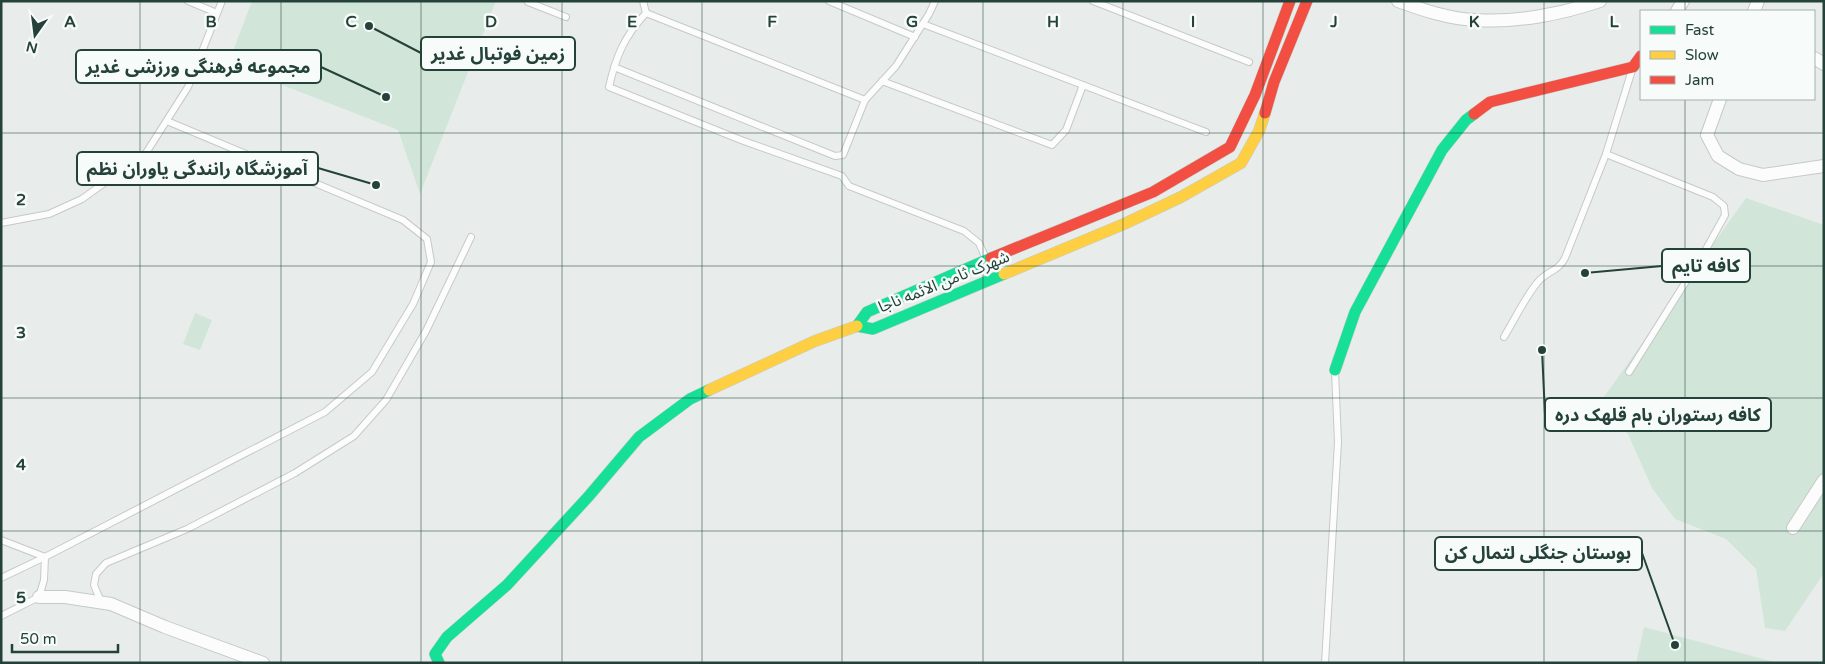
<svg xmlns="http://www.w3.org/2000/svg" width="1825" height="664" viewBox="0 0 1825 664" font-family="'Varela Round','Noto Sans Arabic',sans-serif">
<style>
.green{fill:#d1e6d8}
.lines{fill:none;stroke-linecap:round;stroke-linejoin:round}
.lane-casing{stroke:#c5cac8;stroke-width:8}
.street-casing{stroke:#c5cac8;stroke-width:14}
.fast-casing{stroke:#c3cbc8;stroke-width:12}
.slow-casing{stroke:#c3cbc8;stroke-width:12}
.jam-casing{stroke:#c3cbc8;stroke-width:12}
.lane{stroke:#fcfcfc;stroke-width:6}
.street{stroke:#fcfcfc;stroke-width:12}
.fast{stroke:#16e098;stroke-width:11}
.slow{stroke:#ffcf43;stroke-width:11}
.jam{stroke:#f24e42;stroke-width:11}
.grid{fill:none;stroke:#24423a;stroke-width:1;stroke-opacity:0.55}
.labels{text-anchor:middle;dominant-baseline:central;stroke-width:5;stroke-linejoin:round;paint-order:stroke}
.street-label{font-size:16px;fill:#24423a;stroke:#f7fbf9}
.grid-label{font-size:16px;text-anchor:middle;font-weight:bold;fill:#24423a;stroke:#f7fbf9;stroke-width:5;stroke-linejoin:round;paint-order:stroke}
.leader{fill:none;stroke:#24423a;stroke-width:2}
.callout-dot{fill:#24423a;stroke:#f7fbf9;stroke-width:2}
.callout{fill:#f7fbf9;stroke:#24423a;stroke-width:2}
.callout-label{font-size:18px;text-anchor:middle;font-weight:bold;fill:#24423a}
</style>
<rect width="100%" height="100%" fill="#e8edeb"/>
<g class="green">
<path d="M252,1H496L420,194L398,130L228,64Z"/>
<path d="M1746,198L1824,225V573L1785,631L1765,628L1756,569L1726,539L1675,519L1652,488L1628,434L1596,408Z"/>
<path d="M195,313L212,320L200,350L183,344Z"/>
<path d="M1644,627L1778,663H1636Z"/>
</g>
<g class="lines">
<defs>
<g id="lane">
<path d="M188,1L217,13"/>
<path d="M643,1L646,13"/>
<path d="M829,1L915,37"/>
<path d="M1093,1L1249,62"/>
<path d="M528,2L566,17"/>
<path d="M646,13C624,37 616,56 609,87L741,140L842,176L849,186L964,231L979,243L986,259"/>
<path d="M646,13L865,100"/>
<path d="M923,24L1206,132"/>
<path d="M614,67L835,156L843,155L865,100L896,66L929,14L935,1"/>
<path d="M882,81L1052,145L1066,130L1083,85"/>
<path d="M1606,154L1713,197L1724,206L1725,215L1705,251L1629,372"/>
<path d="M1,223L49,214L82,199L146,153L188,87L222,1"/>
<path d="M1504,337C1515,319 1524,299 1537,283C1546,271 1558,272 1565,258L1606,154L1632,70"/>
<path d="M1,540L45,557L44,580L39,597L1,616"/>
<path d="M1,578L45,557L325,412L372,372L413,304L431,262L427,239L403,220L167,121"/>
<path d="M101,602L94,585L96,574L106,563L187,529L295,473L354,436L386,400L426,331L471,237"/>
<path d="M1325,663L1338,442L1335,371"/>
</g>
<g id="street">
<path d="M1398,1C1423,10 1449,19 1476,20C1515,23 1562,14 1600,1"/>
<path d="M1677,11L1683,1"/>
<path d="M1754,11L1758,1"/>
<path d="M1814,58L1824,64"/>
<path d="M1720,99L1707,135L1718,156L1739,169L1763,175L1824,166"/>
<path d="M1793,528L1824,480"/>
<path d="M39,597H65L111,604L165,627L263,663"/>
</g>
<g id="fast">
<path d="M991,258L867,312L857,326L873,329L1004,274"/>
<path d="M1335,370L1355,312L1442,150L1466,120L1474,114"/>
<path d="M439,663L435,654L447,637L507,585L588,497L639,437L690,399L709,390"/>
</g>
<g id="slow">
<path d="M1004,274L1124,224L1181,197L1241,163L1259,131L1265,113"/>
<path d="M709,390L815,341L857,326"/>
</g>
<g id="jam">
<path d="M1265,113L1274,82L1307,1"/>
<path d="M1474,114L1490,102L1633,67L1641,56"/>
<path d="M991,258L1153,192L1230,147L1255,95L1290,1"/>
</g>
</defs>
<use href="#lane" class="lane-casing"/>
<use href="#street" class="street-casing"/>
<use href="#fast" class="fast-casing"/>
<use href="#slow" class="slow-casing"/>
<use href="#jam" class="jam-casing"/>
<use href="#lane" class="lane"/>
<use href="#street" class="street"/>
<use href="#fast" class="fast"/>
<use href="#slow" class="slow"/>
<use href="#jam" class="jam"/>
</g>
<path class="grid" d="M140,1V663M281,1V663M421,1V663M562,1V663M702,1V663M842,1V663M983,1V663M1123,1V663M1263,1V663M1404,1V663M1544,1V663M1685,1V11M1685,99V663M1,133H1824M1,266H1824M1,398H1824M1,531H1824"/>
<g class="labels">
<g class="street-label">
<text transform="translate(944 282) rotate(-22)">شهرک ثامن الائمه ناجا</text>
</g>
</g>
<g class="grid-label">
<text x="70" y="27">A</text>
<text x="211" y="27">B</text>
<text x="351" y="27">C</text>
<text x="491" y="27">D</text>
<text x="632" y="27">E</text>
<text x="772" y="27">F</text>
<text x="912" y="27">G</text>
<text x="1053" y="27">H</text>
<text x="1193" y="27">I</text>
<text x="1334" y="27">J</text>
<text x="1474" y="27">K</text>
<text x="1614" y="27">L</text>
<text x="21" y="205">2</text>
<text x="21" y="338">3</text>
<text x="21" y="470">4</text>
<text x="21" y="603">5</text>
</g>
<path class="leader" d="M369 26L421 53M386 97L321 67M376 185L318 168M1585 273L1662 266M1542 350L1545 415M1675 645L1642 553"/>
<g class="callout-dot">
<circle cx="369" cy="26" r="5"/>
<circle cx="386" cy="97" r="5"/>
<circle cx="376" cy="185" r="5"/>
<circle cx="1585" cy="273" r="5"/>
<circle cx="1542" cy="350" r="5"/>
<circle cx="1675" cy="645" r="5"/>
</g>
<g class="callout">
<rect x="421" y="37" width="154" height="33" rx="5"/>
<rect x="76" y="50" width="245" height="33" rx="5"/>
<rect x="77" y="152" width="241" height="33" rx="5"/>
<rect x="1662" y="249" width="88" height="33" rx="5"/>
<rect x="1545" y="398" width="226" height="33" rx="5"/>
<rect x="1435" y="537" width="207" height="33" rx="5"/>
</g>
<g class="callout-label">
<text x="498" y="60">زمین فوتبال غدیر</text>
<text x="198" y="73">مجموعه فرهنگی ورزشی غدیر</text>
<text x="197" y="175">آموزشگاه رانندگی یاوران نظم</text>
<text x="1706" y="272">کافه تایم</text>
<text x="1658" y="421">کافه رستوران بام قلهک دره</text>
<text x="1538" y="559">بوستان جنگلی لتمال کن</text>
</g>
<rect width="1825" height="664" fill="none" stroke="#24423a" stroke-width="5"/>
<rect x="1640" y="10" width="175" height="90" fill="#f7fbf9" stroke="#a3b1ad"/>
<rect x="1650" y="26" width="25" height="8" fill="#16e098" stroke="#a3b1ad"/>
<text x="1685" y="35" font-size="15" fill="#24423a">Fast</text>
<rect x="1650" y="51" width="25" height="8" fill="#ffcf43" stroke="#a3b1ad"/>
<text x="1685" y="60" font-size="15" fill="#24423a">Slow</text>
<rect x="1650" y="76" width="25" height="8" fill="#f24e42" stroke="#a3b1ad"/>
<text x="1685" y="85" font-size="15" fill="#24423a">Jam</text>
<g transform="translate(35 35) rotate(194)" stroke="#f7fbf9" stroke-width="4" paint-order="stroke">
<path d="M0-4L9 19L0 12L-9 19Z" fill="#24423a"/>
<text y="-8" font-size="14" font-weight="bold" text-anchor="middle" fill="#24423a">N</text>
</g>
<path d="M12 644v8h106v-8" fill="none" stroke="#24423a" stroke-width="2.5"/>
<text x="20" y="644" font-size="15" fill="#24423a" stroke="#f7fbf9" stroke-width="4" paint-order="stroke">50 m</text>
</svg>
